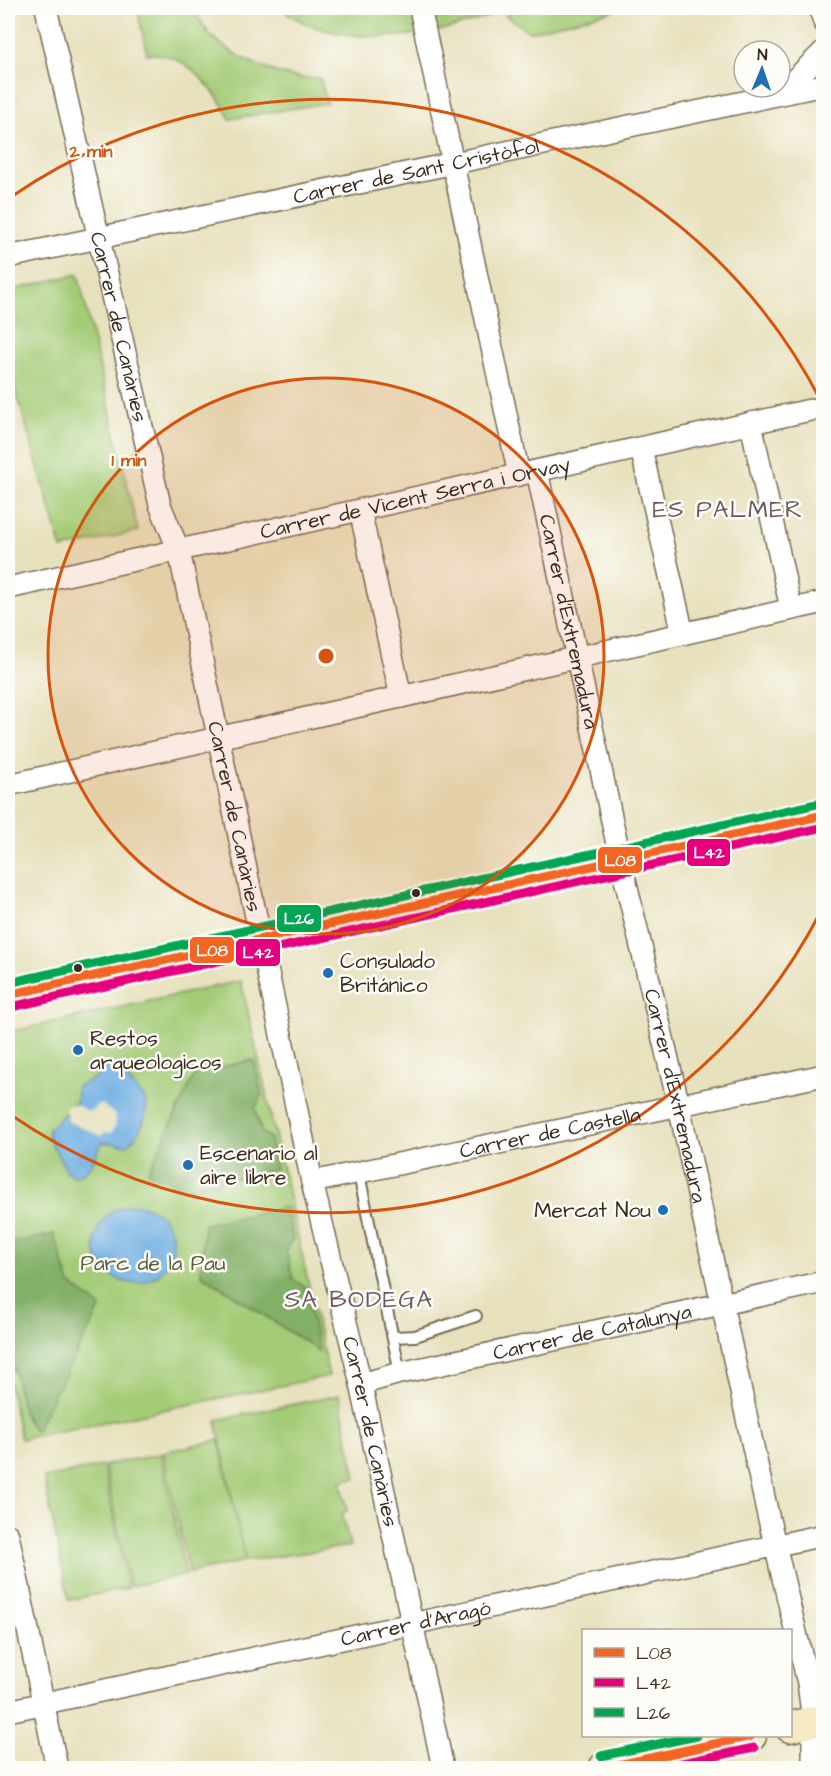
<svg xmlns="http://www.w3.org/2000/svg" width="831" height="1776" viewBox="0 0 831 1776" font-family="'Architects Daughter',sans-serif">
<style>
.green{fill:#a4cc77;stroke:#707b4a;stroke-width:1.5}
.forest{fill:#83b068;stroke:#5f6d43;stroke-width:1.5}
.water{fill:#70afe3;stroke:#566c80;stroke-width:1.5}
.pier{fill:#e7e1bd}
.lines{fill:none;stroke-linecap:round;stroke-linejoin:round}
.lane-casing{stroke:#776a56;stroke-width:14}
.street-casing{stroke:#776a56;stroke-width:24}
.secondary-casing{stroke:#776a56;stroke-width:33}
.lane{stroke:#fff;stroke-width:10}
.street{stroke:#fff;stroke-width:21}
.secondary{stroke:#f7e9c3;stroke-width:30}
.bus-1-casing{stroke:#fdfcf7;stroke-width:14}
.bus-2-casing{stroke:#fdfcf7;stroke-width:14}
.bus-3-casing{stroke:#fdfcf7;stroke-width:14}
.bus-1{stroke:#f26522;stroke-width:9}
.bus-2{stroke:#e5007d;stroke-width:9}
.bus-3{stroke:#00a651;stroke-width:9}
.ring{fill:none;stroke:#d7540e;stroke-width:3}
.bus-dot{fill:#3b2a1e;stroke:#fdfcf7;stroke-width:2}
.poi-dot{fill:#1f6fb2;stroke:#fdfcf7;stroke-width:2}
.labels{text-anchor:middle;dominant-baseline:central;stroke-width:5;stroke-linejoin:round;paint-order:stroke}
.street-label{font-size:21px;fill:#3b2a1e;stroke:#fdfcf7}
.poi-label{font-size:21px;fill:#3b2a1e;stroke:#fdfcf7;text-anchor:start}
.park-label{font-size:21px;fill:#5a5b39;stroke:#fdfcf7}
.quarter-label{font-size:24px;letter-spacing:1.5px;fill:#6d5862;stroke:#fdfcf7}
.centre{fill:#d7540e;stroke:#fdfcf7;stroke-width:3}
.ring-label{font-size:18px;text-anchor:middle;font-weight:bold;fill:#d7540e;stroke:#fdfcf7;stroke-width:5;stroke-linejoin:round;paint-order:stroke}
.line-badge{stroke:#fdfcf7;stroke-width:2}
.badge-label{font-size:16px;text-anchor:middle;font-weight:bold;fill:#fff}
</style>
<rect width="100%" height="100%" fill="#fdfcf7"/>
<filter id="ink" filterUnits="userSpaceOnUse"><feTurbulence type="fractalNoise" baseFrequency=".0167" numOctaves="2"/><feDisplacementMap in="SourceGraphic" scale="12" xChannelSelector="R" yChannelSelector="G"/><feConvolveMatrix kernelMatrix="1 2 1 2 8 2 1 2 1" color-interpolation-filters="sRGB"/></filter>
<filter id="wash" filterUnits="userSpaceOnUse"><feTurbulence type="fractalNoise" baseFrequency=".008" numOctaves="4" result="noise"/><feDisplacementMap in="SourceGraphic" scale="24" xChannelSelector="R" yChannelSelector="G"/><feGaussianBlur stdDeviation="1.35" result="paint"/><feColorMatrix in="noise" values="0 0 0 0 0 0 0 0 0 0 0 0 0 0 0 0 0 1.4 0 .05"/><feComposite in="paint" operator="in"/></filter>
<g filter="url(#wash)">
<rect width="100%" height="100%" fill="#e7e1bd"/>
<g class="green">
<path d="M137,8H193C197,14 200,21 205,28C226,56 285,82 320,78L327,103L230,119C215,89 185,51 147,54Z"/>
<path d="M280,8H508C448,37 336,54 280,8Z"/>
<path d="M523,8H614L612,11L529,32L505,15Z"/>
<path d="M78,274L138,531L62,549L8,364V291Z"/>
<path d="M241,981L329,1376L21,1439L8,1380V1032Z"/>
<path d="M339,1395L356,1478L341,1481L347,1511L342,1513L350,1546L245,1561L189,1573L163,1452L219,1440L245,1560L216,1420Z"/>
<path d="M161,1454L186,1575L130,1586L105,1465Z"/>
<path d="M103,1466L128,1588L69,1600L44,1478Z"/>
</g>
<g class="forest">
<path d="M254,1060L262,1095L255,1109L262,1133L270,1138L276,1169L187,1190L148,1172L196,1072Z"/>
<path d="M286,1207L293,1238L286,1250L293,1279L305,1287L319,1351L201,1274L204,1224Z"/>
<path d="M54,1234L70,1284L101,1307L35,1431L24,1416L8,1343V1244Z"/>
</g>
<g class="water">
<path d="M108,1064C124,1070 133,1088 145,1098C151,1113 139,1136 127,1145L102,1142C96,1155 90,1175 74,1176L65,1170C62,1156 47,1144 48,1130L77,1101V1086L96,1078Z"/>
<circle cx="134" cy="1244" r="39"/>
</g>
<path class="pier" d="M102,1104L116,1116L115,1127L111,1133L104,1132L102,1136L69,1122L65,1109L69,1105H77L87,1111L94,1110L95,1106Z"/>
</g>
<g filter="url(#ink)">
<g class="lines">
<defs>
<g id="lane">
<path d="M359,1174L400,1373"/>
<path d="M393,1337L415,1336L476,1316"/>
</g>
<g id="street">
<path id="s1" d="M46,8L160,505L179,551L312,1182L361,1384L443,1768"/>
<path d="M420,8L519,475"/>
<path d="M820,8L824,22"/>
<path d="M780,94L824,51"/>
<path id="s2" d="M8,257L824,85"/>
<path d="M751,423L791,609"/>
<path d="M641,448L683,634"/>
<path id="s3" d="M537,471L620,858L679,1106L767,1511L808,1683L813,1721V1768"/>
<path d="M360,510L401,697"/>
<path id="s4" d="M8,588L824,407"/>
<path d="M8,785L824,602"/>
<path id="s5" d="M312,1182L824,1075"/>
<path id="s6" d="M361,1384L400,1373L824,1282"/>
<path d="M8,1535L57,1768"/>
<path id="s7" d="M8,1711L824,1535"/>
</g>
<g id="secondary">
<path d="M8,995L824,815"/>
<path d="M790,1727L824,1719"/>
<path d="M604,1768L751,1736"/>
</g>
</defs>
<use href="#lane" class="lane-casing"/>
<use href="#street" class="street-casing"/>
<use href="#secondary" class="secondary-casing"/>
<use href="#lane" class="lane"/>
<use href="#street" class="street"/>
<use href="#secondary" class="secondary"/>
<defs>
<g id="bus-1">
<path d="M8,995L824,815"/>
<path d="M604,1768L751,1736"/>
</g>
<g id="bus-2">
<path d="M11,1007L824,827"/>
<path d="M658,1768L754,1748"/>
</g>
<g id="bus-3">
<path d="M8,983L821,803"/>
<path d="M601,1756L697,1736"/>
</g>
</defs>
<use href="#bus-1" class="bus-1-casing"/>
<use href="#bus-2" class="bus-2-casing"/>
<use href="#bus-3" class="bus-3-casing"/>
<use href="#bus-1" class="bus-1"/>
<use href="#bus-2" class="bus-2"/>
<use href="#bus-3" class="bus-3"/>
</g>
</g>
<circle cx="326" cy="656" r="278" fill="#d7540e" fill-opacity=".12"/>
<g class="ring">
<circle cx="326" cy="656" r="278"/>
<path d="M822 909A557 557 0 0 1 11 1115M11 197A557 557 0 0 1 822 403"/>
</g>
<g class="bus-dot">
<circle cx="416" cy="893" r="5"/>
<circle cx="78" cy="968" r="5"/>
</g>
<g class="poi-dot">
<circle cx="328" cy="973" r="6"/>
<circle cx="78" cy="1050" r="6"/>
<circle cx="188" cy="1165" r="6"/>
<circle cx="663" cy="1210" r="6"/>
</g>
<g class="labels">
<g class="street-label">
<text stroke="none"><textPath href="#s2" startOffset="417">Carrer de Sant Cristòfol</textPath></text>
<text stroke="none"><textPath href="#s1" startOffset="327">Carrer de Canàries</textPath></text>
<text stroke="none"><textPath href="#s4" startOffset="417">Carrer de Vicent Serra i Orvay</textPath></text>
<text stroke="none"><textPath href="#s3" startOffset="154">Carrer d'Extremadura</textPath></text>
<text stroke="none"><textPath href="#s1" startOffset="831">Carrer de Canàries</textPath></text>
<text stroke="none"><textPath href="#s3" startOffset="640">Carrer d'Extremadura</textPath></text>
<text stroke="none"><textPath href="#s5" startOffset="243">Carrer de Castella</textPath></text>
<text stroke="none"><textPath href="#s6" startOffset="237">Carrer de Catalunya</textPath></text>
<text stroke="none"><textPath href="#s1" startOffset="1461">Carrer de Canàries</textPath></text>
<text stroke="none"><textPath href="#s7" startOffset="417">Carrer d'Aragó</textPath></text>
</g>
<g class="poi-label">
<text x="340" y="961">Consulado<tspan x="340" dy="24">Británico</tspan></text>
<text x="90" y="1038">Restos<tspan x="90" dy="24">arqueologicos</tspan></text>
<text x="200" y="1153">Escenario al<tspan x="200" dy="24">aire libre</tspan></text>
<text x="651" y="1210" text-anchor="end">Mercat Nou</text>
</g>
<g class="park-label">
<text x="153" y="1263">Parc de la Pau</text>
</g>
<g class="quarter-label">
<text x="728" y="510">ES PALMER</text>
<text x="359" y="1300">SA BODEGA</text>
</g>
</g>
<circle cx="326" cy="656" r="9" class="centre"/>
<g class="ring-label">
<text x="91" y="157">2 min</text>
<text x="129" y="466">1 min</text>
</g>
<g class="line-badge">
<rect x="686" y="838" width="45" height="29" rx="6" fill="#e5007d"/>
<rect x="597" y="846" width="46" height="28" rx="6" fill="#f26522"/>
<rect x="276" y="904" width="46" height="29" rx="6" fill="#00a651"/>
<rect x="189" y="936" width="46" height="28" rx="6" fill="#f26522"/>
<rect x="235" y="938" width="46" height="29" rx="6" fill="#e5007d"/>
</g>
<g class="badge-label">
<text x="709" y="858">L42</text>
<text x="620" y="866">L08</text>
<text x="299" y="924">L26</text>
<text x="212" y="956">L08</text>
<text x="258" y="958">L42</text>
</g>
<rect width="831" height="1776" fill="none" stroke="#fdfcf7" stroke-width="30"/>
<rect x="582" y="1629" width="210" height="108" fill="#fdfcf7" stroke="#afa8a0" stroke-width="1.5"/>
<rect x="594" y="1648" width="30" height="9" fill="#f26522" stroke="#afa8a0" stroke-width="1.5"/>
<text x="636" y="1659" font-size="18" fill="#3b2a1e">L08</text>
<rect x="594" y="1678" width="30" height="9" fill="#e5007d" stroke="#afa8a0" stroke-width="1.5"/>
<text x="636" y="1689" font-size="18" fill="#3b2a1e">L42</text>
<rect x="594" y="1708" width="30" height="9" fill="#00a651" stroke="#afa8a0" stroke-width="1.5"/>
<text x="636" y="1719" font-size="18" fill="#3b2a1e">L26</text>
<g transform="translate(762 69) rotate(2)"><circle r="28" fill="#fdfcf7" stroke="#afa8a0" stroke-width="1.5"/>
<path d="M0-4.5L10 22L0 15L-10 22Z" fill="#1f6fb2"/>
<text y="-9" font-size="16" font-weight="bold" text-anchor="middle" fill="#3b2a1e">N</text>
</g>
</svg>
